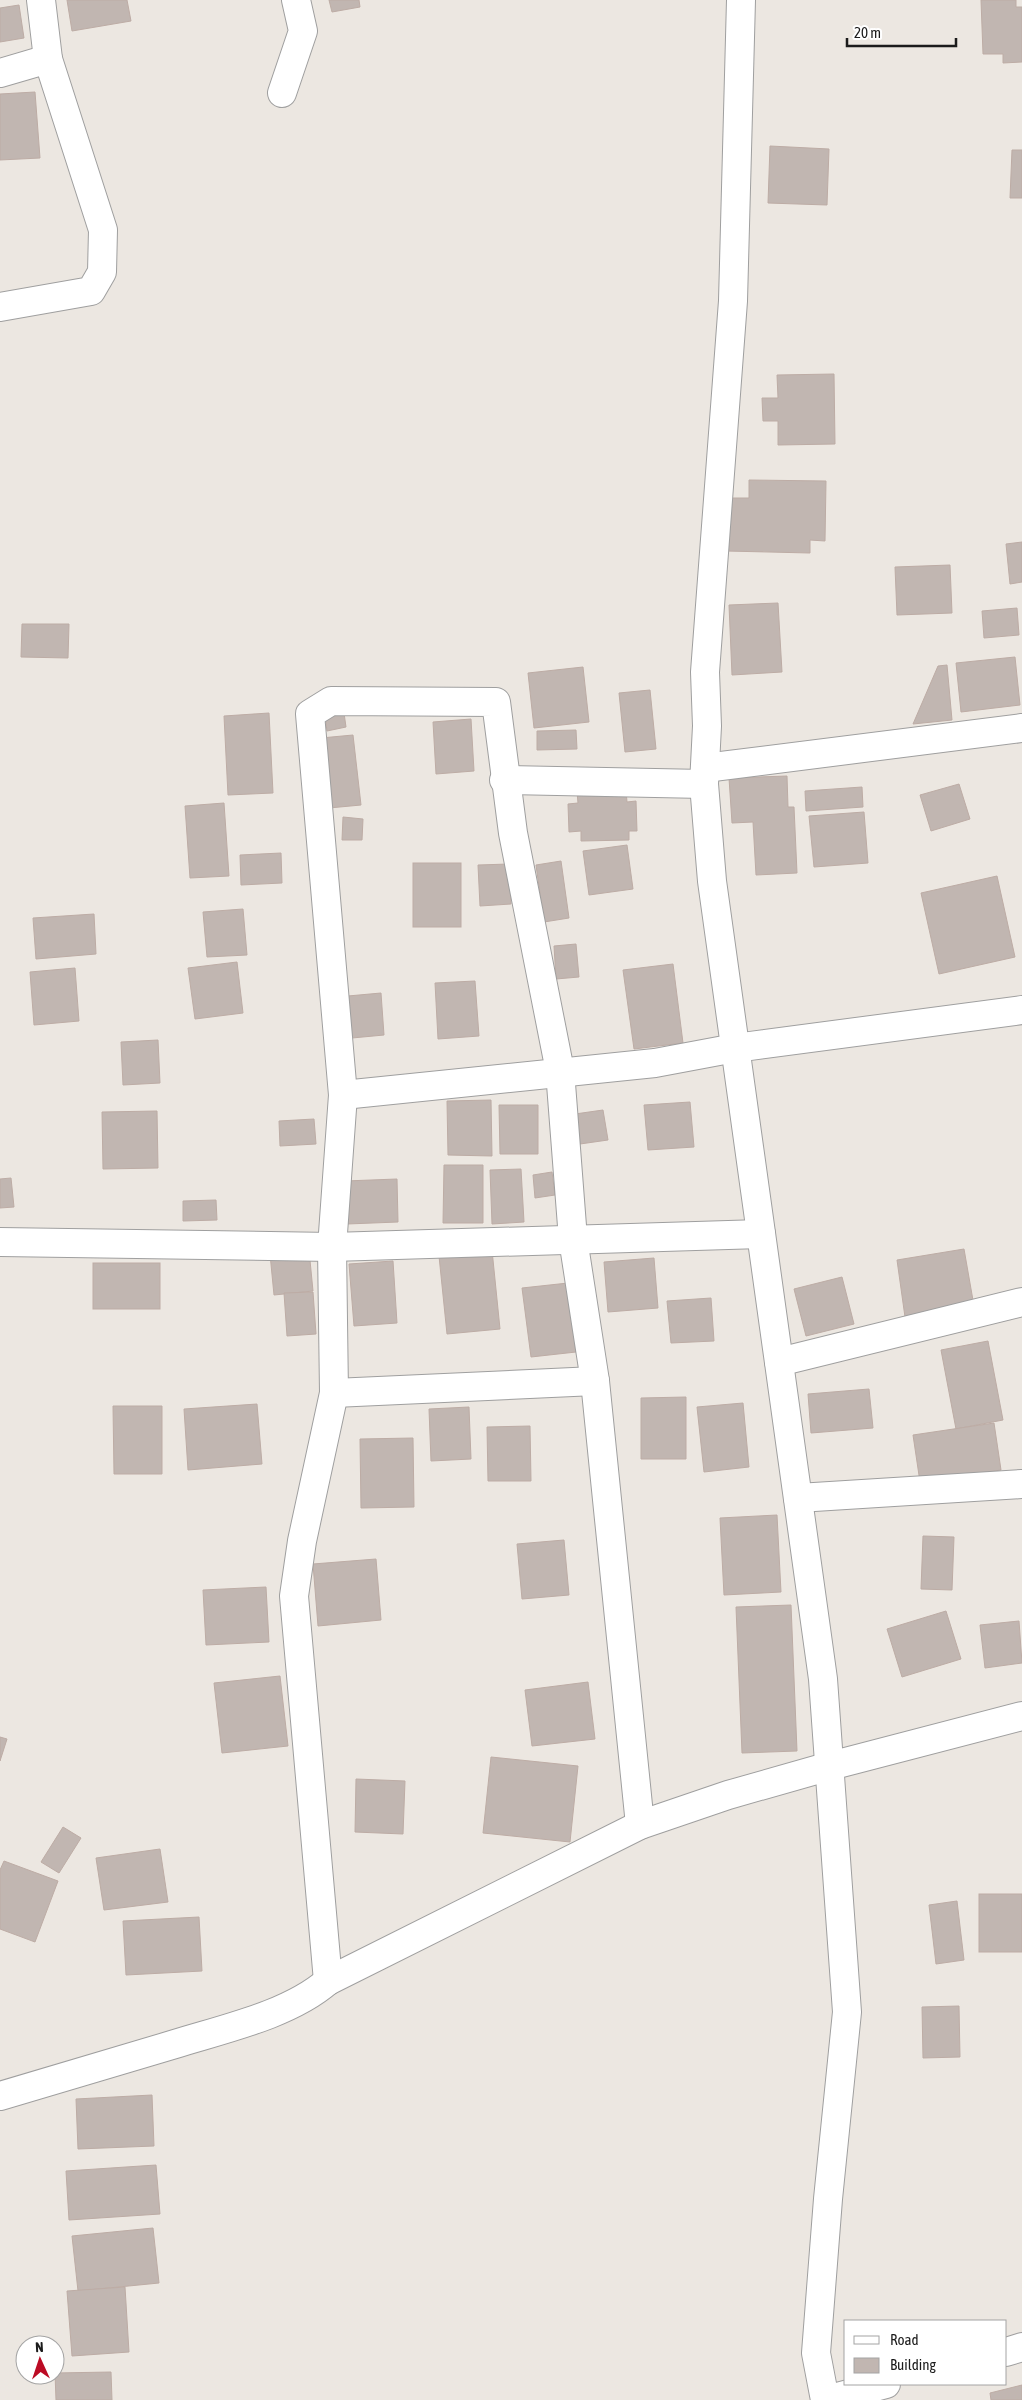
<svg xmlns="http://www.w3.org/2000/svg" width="1022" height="2400" viewBox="0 0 1022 2400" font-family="'Asap Condensed',sans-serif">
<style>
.building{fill:#c1b6b1;stroke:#bdaca5}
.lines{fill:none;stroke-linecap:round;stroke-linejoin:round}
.street-casing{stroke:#9f9f9f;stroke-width:30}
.street{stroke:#fff;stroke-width:28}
</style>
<rect width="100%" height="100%" fill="#ece7e1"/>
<g class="building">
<path d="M67,0H127L131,21L72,31Z"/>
<path d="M329,0H359L360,7L332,12Z"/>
<path d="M981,0H1016V7H1022V62L1003,63V54H983Z"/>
<path d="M19,5L24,38L0,42V8Z"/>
<path d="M35,92L40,158L0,160V94Z"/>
<path d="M770,146L829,149L827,205L768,203Z"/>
<path d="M1012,150H1022V198H1010Z"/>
<path d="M834,374L835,444L778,445V421H763L762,398H778L777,375Z"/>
<path d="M749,480L826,481L825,541L810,540V553L726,551L727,498H749Z"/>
<path d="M1022,542V582L1010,584L1006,544Z"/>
<path d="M950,565L952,613L897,615L895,567Z"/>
<path d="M778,603L782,672L732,675L729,605Z"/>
<path d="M1017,608L1019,635L984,638L982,611Z"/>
<path d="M22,624H69L68,658L21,657Z"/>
<path d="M1015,657L1020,705L961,712L956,663Z"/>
<path d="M947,665L952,720L913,724L938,666Z"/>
<path d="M583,667L589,722L534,728L528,673Z"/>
<path d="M650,690L656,749L625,752L619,693Z"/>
<path d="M343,706L346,727L327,731L324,709Z"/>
<path d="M269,713L273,793L228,795L224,716Z"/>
<path d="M471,719L474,771L436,774L433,722Z"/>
<path d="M576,730L577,749L537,750V731Z"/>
<path d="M353,735L361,805L329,808L321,738Z"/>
<path d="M787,776L788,807H794L797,873L756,875L753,822L732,823L729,778Z"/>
<path d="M959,784L970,819L931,831L920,795Z"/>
<path d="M862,787L863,807L806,811L805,791Z"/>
<path d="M626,790L627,802L636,801L637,831H629V840L581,841V831L569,832L568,804L578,803L577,792Z"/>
<path d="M224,803L229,876L190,878L185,806Z"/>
<path d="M864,812L868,863L814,867L809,816Z"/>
<path d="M343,817L363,819L362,840H342Z"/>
<path d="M627,845L633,889L589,895L583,851Z"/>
<path d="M281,853L282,883L241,885L240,855Z"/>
<path d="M561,861L569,918L544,922L536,865Z"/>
<rect x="413" y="863" width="48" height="64"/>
<path d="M509,864L511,904L480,906L478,865Z"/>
<path d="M997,876L1015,957L939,974L921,893Z"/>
<path d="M243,909L247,955L207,957L203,912Z"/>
<path d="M94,914L96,954L36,959L33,918Z"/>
<path d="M576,944L579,977L556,979L554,946Z"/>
<path d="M237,962L243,1013L195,1019L188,968Z"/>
<path d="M673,964L683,1043L634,1049L623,970Z"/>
<path d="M75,968L79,1021L34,1025L30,972Z"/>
<path d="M475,981L479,1036L438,1039L435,983Z"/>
<path d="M381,993L384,1035L352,1038L348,996Z"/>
<path d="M158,1040L160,1083L123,1085L121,1042Z"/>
<path d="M491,1100L492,1156L448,1155L447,1101Z"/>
<path d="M690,1102L694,1147L648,1150L644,1105Z"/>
<path d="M499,1105H538V1154H500Z"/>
<path d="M603,1110L608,1140L580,1144L575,1114Z"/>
<path d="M157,1111L158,1168L103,1169L102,1112Z"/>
<path d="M314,1119L316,1144L280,1146L279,1121Z"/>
<path d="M444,1165H483V1223H443Z"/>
<path d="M521,1169L524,1222L492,1224L490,1170Z"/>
<path d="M552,1172L555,1195L535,1198L533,1175Z"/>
<path d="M11,1178L14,1207L0,1208V1179Z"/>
<path d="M397,1179L398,1222L347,1224L345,1181Z"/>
<path d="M216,1200L217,1220L183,1221V1201Z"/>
<path d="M964,1249L974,1306L905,1317L897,1260Z"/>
<path d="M309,1250L313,1291L274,1295L270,1254Z"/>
<path d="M492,1250L500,1329L447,1334L439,1256Z"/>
<path d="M654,1258L658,1308L608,1312L604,1262Z"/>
<path d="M393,1261L397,1323L354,1326L349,1264Z"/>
<rect x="93" y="1263" width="67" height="46"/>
<path d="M842,1277L854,1324L806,1336L794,1289Z"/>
<path d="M568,1283L576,1352L531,1357L522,1288Z"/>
<path d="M313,1292L316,1334L287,1336L284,1293Z"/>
<path d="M711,1298L714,1341L671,1343L667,1301Z"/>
<path d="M988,1341L1003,1420L956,1429L941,1350Z"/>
<path d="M869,1389L873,1428L811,1433L808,1394Z"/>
<path d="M686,1397V1459H641V1398Z"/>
<path d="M743,1403L749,1467L704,1472L697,1407Z"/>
<path d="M257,1404L262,1464L188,1470L184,1409Z"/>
<path d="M113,1406H162V1474H114Z"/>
<path d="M469,1407L471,1459L431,1461L429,1409Z"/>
<path d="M994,1423L1001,1470L920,1482L913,1435Z"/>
<path d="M530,1426L531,1481H488L487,1427Z"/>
<path d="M413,1438L414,1507L361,1508L360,1439Z"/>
<path d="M777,1515L781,1592L724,1595L720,1518Z"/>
<path d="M923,1536L954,1537L952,1590L921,1589Z"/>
<path d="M564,1540L569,1595L522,1599L517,1544Z"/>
<path d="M376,1559L381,1620L318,1626L313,1564Z"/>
<path d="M266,1587L269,1642L206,1645L203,1590Z"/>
<path d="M791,1605L797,1751L742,1753L736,1607Z"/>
<path d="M946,1611L961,1659L902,1677L887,1629Z"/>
<path d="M1019,1621L1022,1663L985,1668L980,1625Z"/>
<path d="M280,1676L288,1746L222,1753L214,1683Z"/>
<path d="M588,1682L595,1739L532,1746L525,1690Z"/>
<path d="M0,1737L7,1739L0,1761Z"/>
<path d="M491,1757L578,1766L570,1842L483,1833Z"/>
<path d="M356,1779L405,1781L403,1834L355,1832Z"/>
<path d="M63,1827L81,1838L59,1873L41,1862Z"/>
<path d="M160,1849L168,1902L104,1910L96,1858Z"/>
<path d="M4,1861L58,1881L35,1942L0,1929V1870Z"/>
<rect x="979" y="1894" width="43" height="58"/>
<path d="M957,1901L964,1960L936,1964L929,1905Z"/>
<path d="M199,1917L202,1971L126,1975L123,1921Z"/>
<path d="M959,2006L960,2057L923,2058L922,2007Z"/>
<path d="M152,2095L154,2146L78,2149L76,2099Z"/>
<path d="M156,2165L160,2214L69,2220L66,2171Z"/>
<path d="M153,2228L159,2283L78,2291L72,2236Z"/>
<path d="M125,2287L129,2352L72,2356L67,2291Z"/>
<path d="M111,2372L112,2400H56L55,2373Z"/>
<path d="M1022,2385V2400H991L990,2393Z"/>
</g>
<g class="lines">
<defs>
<g id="street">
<path d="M741,0L733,301L705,672L707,726L704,784L712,881L823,1679L847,2012L828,2199L816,2353L825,2400"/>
<path d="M0,73L48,59"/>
<path d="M282,93L303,31L296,0"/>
<path d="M0,307L91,291L102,272L103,230L48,59L41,0"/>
<path d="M705,768L1022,728"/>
<path d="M504,780L704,784"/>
<path d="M343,1095L655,1063L735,1048L1022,1010"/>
<path d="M0,1242L332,1247L761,1234"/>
<path d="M779,1362L1022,1302"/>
<path d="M334,1393L595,1381"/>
<path d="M798,1498L1022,1484"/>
<path d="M328,1981L294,1596L302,1541L334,1393L332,1247L343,1095L310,714L331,701L496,702L513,833L560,1071L573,1239L595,1381L640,1825"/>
<path d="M0,2096C58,2079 116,2061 175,2044C223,2029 289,2015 328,1981L640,1825L728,1795L830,1766L1022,1716"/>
<path d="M1006,2352L1022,2347"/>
<path d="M826,2400L886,2384"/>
</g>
</defs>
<use href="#street" class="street-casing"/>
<use href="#street" class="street"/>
</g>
<rect x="844" y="2320" width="162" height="65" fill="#ffffff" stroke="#a4a4a4"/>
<rect x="854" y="2336" width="25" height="8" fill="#ffffff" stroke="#a4a4a4"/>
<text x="890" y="2345" font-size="15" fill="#1b1b1b">Road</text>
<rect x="854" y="2358" width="25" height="15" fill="#c1b6b1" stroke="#a4a4a4"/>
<text x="890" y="2370" font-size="15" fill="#1b1b1b">Building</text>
<g transform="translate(40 2360) rotate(357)"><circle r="24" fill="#ffffff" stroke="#a4a4a4"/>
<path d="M0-4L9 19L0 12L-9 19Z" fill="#bc0b24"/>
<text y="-8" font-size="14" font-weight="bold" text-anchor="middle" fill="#1b1b1b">N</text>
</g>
<path d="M847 38v8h109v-8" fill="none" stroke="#1b1b1b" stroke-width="2.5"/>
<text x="854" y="38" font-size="15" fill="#1b1b1b" stroke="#ffffff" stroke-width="4" paint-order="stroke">20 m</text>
</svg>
